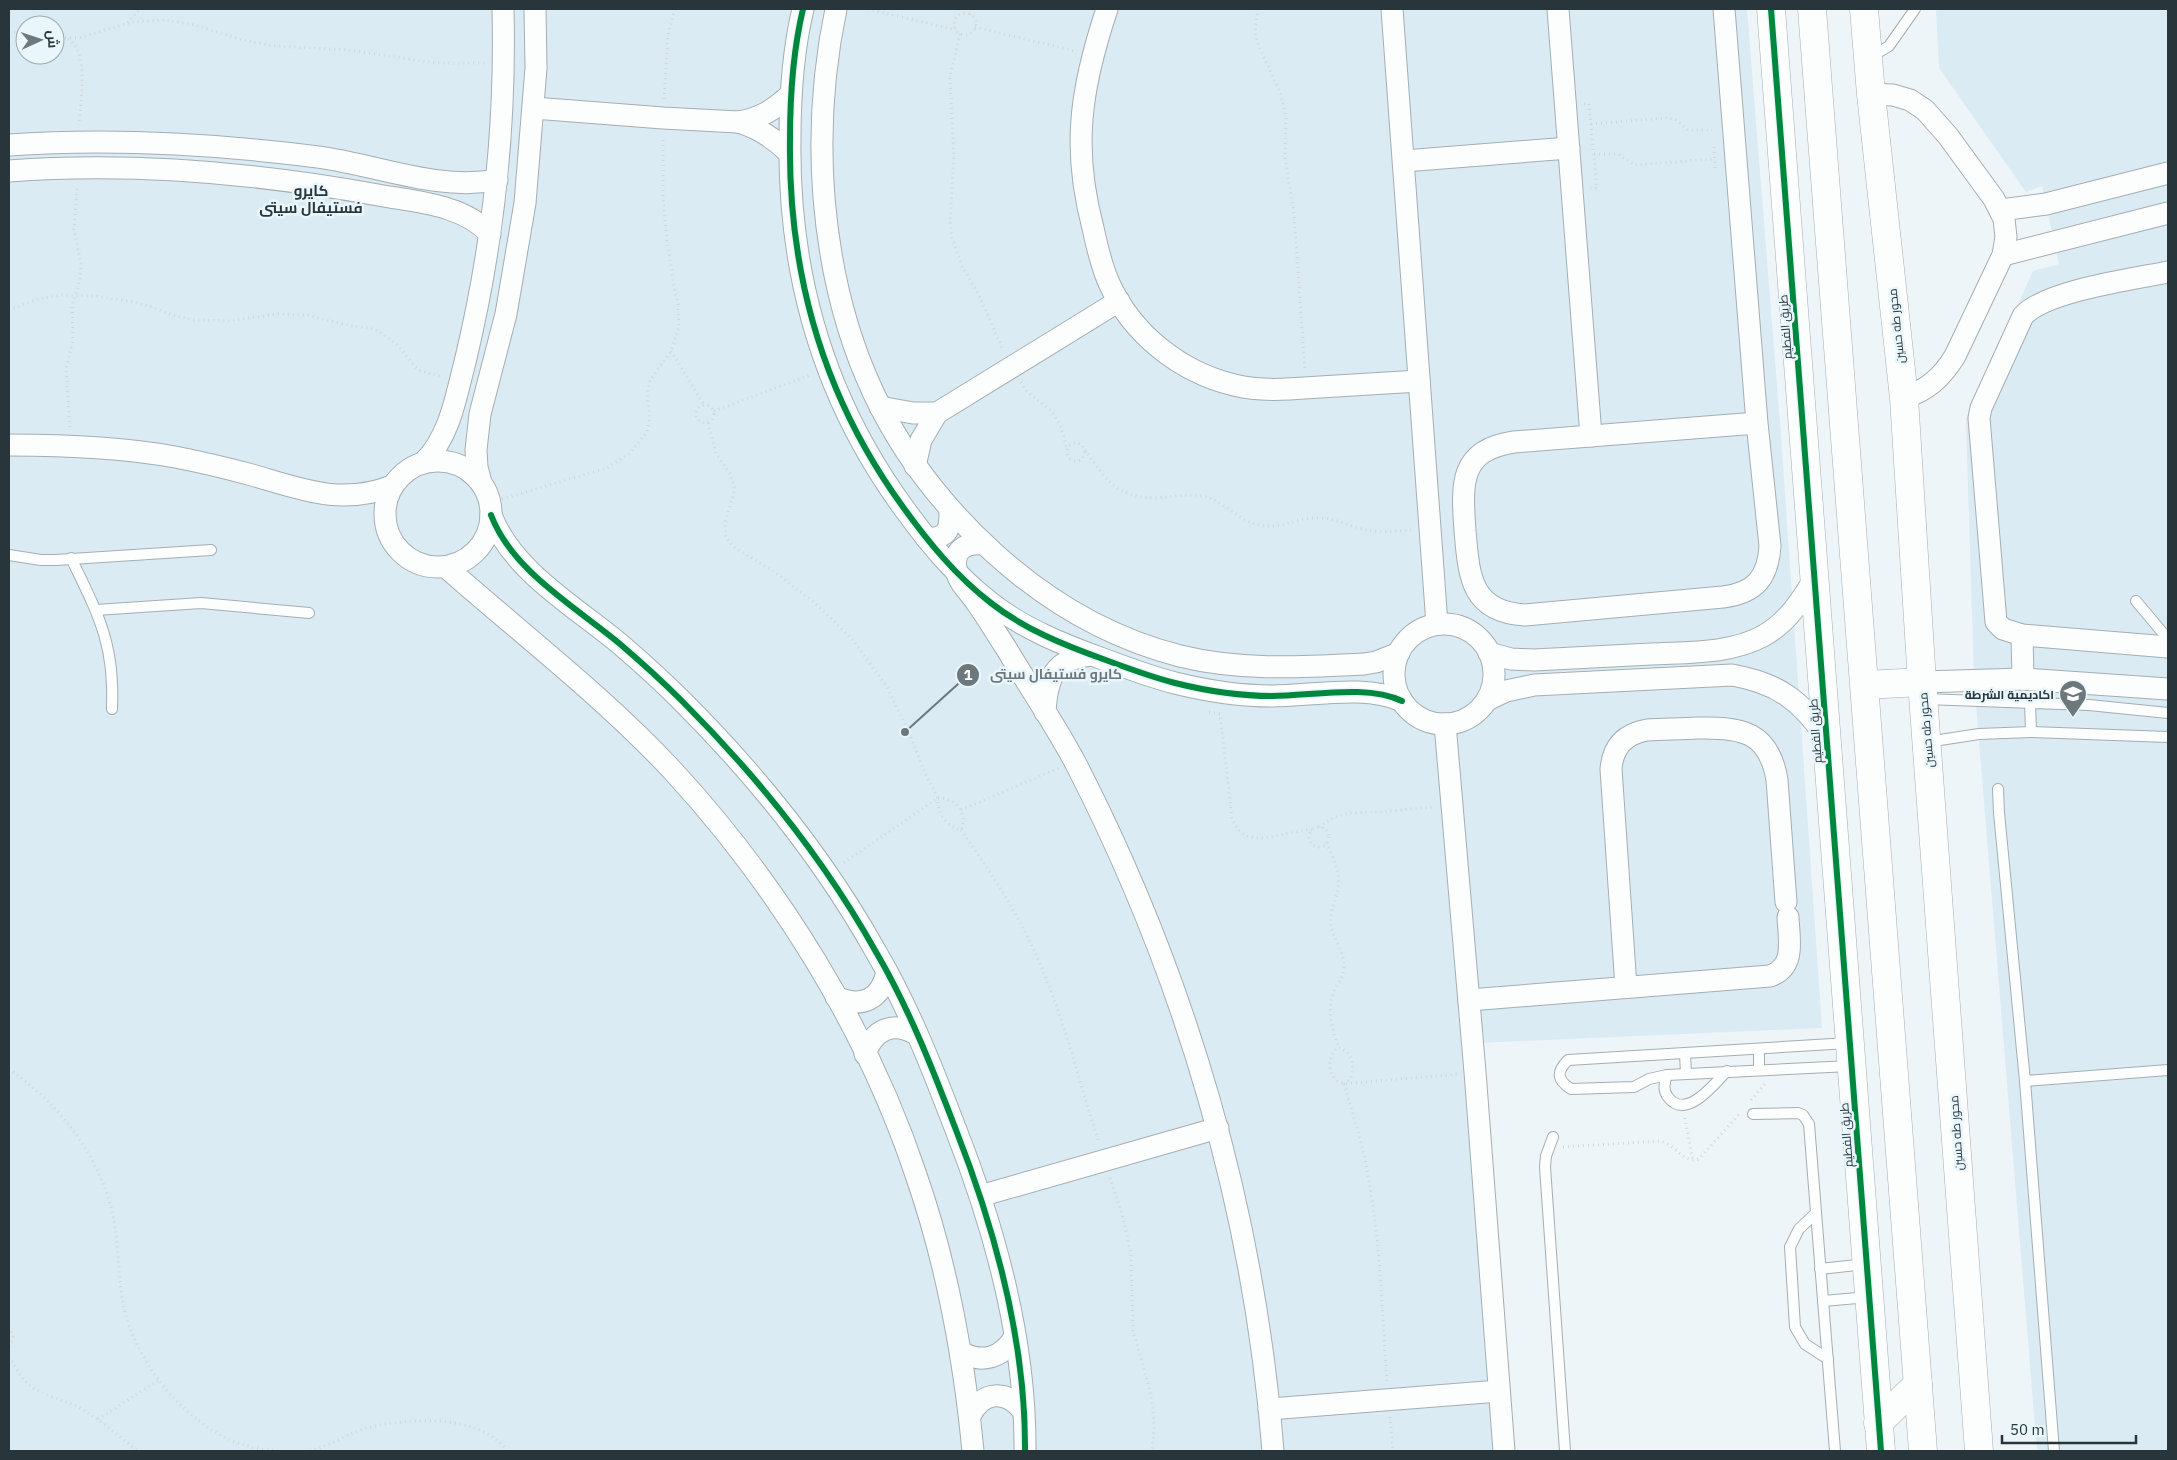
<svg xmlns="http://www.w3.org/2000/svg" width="2177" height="1460" viewBox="0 0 2177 1460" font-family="'IBM Plex Sans',Cairo,sans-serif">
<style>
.built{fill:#daebf3;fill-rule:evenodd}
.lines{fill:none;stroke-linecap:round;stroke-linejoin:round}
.lane-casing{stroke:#a4aeb2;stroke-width:12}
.street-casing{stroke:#a4aeb2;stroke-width:23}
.secondary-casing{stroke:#a4aeb2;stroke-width:29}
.primary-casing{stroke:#a4aeb2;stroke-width:29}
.path{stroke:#d3d6d7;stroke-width:3;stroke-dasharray:1 4;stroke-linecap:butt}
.lane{stroke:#fcfefe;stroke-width:10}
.street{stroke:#fcfefe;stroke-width:21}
.secondary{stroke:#fcfefe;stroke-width:28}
.primary{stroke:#fcfefe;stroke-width:28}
.cycleway-casing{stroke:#e9f6fc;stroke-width:9}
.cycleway{stroke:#00873e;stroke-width:6}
.labels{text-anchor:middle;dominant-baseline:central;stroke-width:5;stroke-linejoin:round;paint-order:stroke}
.street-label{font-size:12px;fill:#28353b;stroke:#e9f6fc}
.poi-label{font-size:12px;font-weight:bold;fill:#28353b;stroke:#e9f6fc;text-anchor:end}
.quarter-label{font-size:15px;font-weight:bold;fill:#28353b;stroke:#e9f6fc}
.leader{fill:none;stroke:#6d787d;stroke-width:2}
.callout-dot{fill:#6d787d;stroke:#e9f6fc;stroke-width:2}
.mark-label{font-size:15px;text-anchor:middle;font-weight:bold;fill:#fff}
.callout-label{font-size:14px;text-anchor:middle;font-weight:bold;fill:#6d787d;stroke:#e9f6fc;stroke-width:5;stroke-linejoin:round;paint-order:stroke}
</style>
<rect width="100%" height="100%" fill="#edf5f8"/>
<g class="built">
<path d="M9,9H1747L1781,436L1822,1028L1476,1043L1504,1451H9ZM25,25H55V55H25Z"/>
<path d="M1936,9H2168V1451H2037L1974,679L1966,419L2033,271L2059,264L2042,186L2026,192L1939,68Z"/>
</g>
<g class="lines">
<defs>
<g id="lane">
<path d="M1871,57L1889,46L1915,9"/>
<path d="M9,555L41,560H56L211,550"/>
<path d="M71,558C98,614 115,644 112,709"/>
<path d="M2136,601L2168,639"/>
<path d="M96,610L201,603L309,613"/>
<path d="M1925,699L2089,705L2168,713"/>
<path d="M2030,702L2031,732"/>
<path d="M1927,742L1979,734L2031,732L2168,737"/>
<path d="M1998,789L1999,813L2025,1081L2054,1451"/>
<path d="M1849,1043L1568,1060C1556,1072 1557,1080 1571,1089L1634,1087L1649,1079L1667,1075L1850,1066"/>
<path d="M1759,1050V1070"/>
<path d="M1685,1054L1686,1074"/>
<path d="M1667,1075C1664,1083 1663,1091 1668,1097C1686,1121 1714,1084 1727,1071"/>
<path d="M2025,1081L2168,1070"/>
<path d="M1753,1114L1798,1113L1803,1115L1809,1124L1835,1451"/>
<path d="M1553,1137L1546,1156L1545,1167L1565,1451"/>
<path d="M1816,1213L1799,1229L1790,1247L1795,1327L1805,1344L1828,1359"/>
<path d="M1820,1269L1866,1264"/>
<path d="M1823,1301L1869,1297"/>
</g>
<g id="street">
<path d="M803,9C793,51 790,96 790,139C788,274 823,397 903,507C929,543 956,576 991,603C1024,629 1064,645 1103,659C1127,668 1151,677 1175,683C1207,691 1239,696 1272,696C1312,696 1366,684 1402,701"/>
<path d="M836,9C823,71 819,135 824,198C836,341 887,456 994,553C1048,602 1109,638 1180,656C1241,671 1302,667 1364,664L1376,662L1399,653"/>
<path d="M1107,9C1095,45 1085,81 1082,119C1079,155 1084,194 1093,228C1097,247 1101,265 1109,283C1132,334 1180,372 1234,385C1262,392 1291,389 1320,387C1353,385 1386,383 1419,381"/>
<path d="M1392,9L1437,624"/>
<path d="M1558,9L1591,436"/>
<path d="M1724,9L1757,423L1770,546C1768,577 1756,593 1723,597L1525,615C1470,612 1469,575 1465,531C1462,486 1458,450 1514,442L1757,423"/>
<path d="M1871,94L1893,95L1910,100L1925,110L1948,136L1994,199L2004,219L2006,237L2003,255L1955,356C1942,377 1928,390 1904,398"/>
<path d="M534,108L663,118L738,122C760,119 775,109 791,94"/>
<path d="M738,122C759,128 774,138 789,153"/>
<path d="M9,145C112,138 216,144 318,157C378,165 437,191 497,180"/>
<path d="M1404,161L1569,148"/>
<path d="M9,171C132,162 257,173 378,195C415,202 463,204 490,234"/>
<path d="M2001,210L2046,204L2168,173"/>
<path d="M2003,255L2168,213"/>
<path d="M2168,272C2133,279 2045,291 2023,316L1981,408L1979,418L1996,622L2003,629L2022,635L2168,647"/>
<path d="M880,407L913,413H937"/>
<path d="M9,445C64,445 120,447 175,457C201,462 226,468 252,475C301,489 341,506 392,486"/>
<circle cx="438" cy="514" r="53"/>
<path d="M424,462C450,436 456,396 465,362C493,246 506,128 503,9"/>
<path d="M915,466L921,440L937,413L1119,301"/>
<path d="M481,483L477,467L476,450L480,414L506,314L525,203L536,68L535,9"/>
<path d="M491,515C512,571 576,607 620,644C641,662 662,681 682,701C757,776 824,859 876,952C909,1008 933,1070 956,1130C996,1232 1026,1342 1025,1451"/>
<path d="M927,539C948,537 950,531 950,511"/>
<path d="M984,544C964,542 951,551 957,573C959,583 971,594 976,602C987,617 996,633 1006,648C1029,687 1055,724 1076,764C1186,978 1254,1211 1273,1451"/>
<path d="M447,568C523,635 604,697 673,771C778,885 867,1028 916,1175C947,1264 964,1358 973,1451"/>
<circle cx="1444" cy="674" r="50"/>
<path d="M2022,635L2023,679"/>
<path d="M1489,653L1511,659L1534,660C1573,658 1612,656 1651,654C1688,652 1730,654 1763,636C1787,623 1801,601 1815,578"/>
<path d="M1922,682L2023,679L2168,689"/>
<path d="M1487,700L1506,691L1534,685L1732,675C1778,683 1802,701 1827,739"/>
<path d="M1045,712C1047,678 1054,659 1091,655"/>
<path d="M1445,724L1475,1072L1504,1451"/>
<path d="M1626,987L1611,769C1613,746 1625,734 1647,730C1664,729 1681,729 1697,728C1741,727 1769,731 1777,780L1786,902"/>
<path d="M836,997C862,1009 881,999 887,972"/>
<path d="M1469,1000L1770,976C1796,967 1789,940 1788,917"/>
<path d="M865,1054C874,1029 893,1021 916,1034"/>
<path d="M980,1196L1218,1128"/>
<path d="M961,1352C982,1364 1003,1358 1015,1336"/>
<path d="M1269,1409L1499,1391"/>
<path d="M970,1416C982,1391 1006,1389 1023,1411"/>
</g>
<path id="secondary" d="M1771,9L1881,1451"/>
<g id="primary">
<path d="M1812,9L1923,1451"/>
<path d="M1864,9L1871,94L1904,398L1922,682L1979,1451"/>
<path d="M1865,685L1922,682"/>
<path d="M1878,1423L1918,1384"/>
</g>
</defs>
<use href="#lane" class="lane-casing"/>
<use href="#street" class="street-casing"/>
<use href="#secondary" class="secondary-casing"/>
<use href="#primary" class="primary-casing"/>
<g class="path">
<path d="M868,9L956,30"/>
<path d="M1258,9L1255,28L1257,42L1280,92L1286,117L1285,157L1294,214L1305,370"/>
<circle cx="965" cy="24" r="11"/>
<path d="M970,15V9"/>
<path d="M128,23L139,9"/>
<path d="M975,27L1075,51"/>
<path d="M9,32L25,33"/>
<path d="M960,34L950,77L954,158L950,221L952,238L962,266L978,293L1003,350"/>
<path d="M55,38H78L132,22L165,20L195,25L239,39L273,46L349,50L436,63H486"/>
<path d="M68,39C90,51 80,104 79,125"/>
<path d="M664,99L668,35L675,9"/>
<path d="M1584,104H1589L1597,188H1590"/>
<path d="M1591,124L1666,118L1675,119L1688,130H1712"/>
<path d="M1714,147L1715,169"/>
<path d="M1594,154H1618L1634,165L1714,159"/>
<path d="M9,310L41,298L62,295L94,296L134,302L152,307L175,316L194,320L229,321L277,314L307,315L351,326L370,328L380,332L399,346L414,366L419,370L442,377"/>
<path d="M671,351L704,405"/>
<path d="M1021,382C1027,395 1039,400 1049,409C1060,420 1063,434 1067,449"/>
<circle cx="705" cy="414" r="9"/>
<path d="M714,411L810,375"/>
<path d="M708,423L716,453L730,474L735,489L725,522L726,538L735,548L773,571L815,603L853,640L887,687L908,730L924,771L938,798L842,864"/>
<path d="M70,427L66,369L73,340L72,306L80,279L81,264L74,229L77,186"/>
<circle cx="1076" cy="452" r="9"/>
<path d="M1085,450C1097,467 1108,485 1127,493C1152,504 1176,492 1202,496C1224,500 1237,520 1259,525C1280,530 1298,517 1318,518C1336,518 1349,526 1366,530C1381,533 1396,531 1411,530"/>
<path d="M502,499L607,468L629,454L647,432L650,418L647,394L650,380L671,351L679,327L678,304L675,293L666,232L663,196V136"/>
<path d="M1209,712L1220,714L1232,818C1244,855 1286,829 1312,830"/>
<path d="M938,798C956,798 968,813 961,830C946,825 937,814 938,798Z"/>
<path d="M961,810L1059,768"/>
<path d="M1319,827C1340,810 1354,813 1379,812C1397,810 1416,809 1434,807"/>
<circle cx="1319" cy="837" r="10"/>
<path d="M961,830C992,874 1022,919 1042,969C1066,1025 1080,1085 1099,1143"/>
<path d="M1326,843C1335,859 1342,876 1337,894C1333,906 1329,915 1331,927C1334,941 1345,952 1344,967C1344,978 1336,984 1333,994C1327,1011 1333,1030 1338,1047"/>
<path d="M9,1069C56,1102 93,1147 110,1203C119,1234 117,1265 122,1297C130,1355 182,1423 238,1443C250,1447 265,1450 279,1451"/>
<path d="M1344,1084C1354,1118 1365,1152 1370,1187C1381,1251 1382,1317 1387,1381"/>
<path d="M1344,1084L1350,1080C1355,1066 1353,1052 1338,1047C1326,1058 1326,1078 1344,1084L1458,1074"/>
<path d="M1751,1100L1765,1084"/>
<path d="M1685,1118L1693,1161"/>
<path d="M1563,1147L1659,1141C1675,1143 1684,1165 1699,1159L1741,1112"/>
<path d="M1110,1178L1122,1214L1131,1254L1133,1331L1149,1387L1153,1408L1154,1428L1152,1451"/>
<path d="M9,1327L13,1337L9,1347"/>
<path d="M9,1357C16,1366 20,1377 29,1385C43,1396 63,1399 78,1407C100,1419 118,1435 137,1451"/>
<path d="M1390,1417L1393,1451"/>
<path d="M98,1419L159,1380"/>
<path d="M310,1451C328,1447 344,1435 363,1429C403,1418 480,1412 507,1451"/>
</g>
<use href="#lane" class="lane"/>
<use href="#street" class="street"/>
<use href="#secondary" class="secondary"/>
<use href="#primary" class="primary"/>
<defs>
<g id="cycleway">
<path d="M803,9C793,51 790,96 790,139C788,274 823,397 903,507C929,543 956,576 991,603C1024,629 1064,645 1103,659C1127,668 1151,677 1175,683C1207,691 1239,696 1272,696C1312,696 1366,684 1402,701"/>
<path d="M1771,9L1881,1451"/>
<path d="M491,515C512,571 576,607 620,644C641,662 662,681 682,701C757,776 824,859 876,952C909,1008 933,1070 956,1130C996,1232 1026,1342 1025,1451"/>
</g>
</defs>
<use href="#cycleway" class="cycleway-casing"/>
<use href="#cycleway" class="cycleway"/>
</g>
<defs>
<symbol id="university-pin" viewBox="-11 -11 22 30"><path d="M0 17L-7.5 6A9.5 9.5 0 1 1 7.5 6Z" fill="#6d787d" stroke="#e9f6fc"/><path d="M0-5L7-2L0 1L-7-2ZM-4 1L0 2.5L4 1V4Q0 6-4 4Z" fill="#fff"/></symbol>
</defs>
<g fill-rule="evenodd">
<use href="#university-pin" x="2057" y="678" width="32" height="43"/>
</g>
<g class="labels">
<g class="street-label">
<text transform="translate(1896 326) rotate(-96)">محور طه حسين</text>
<text transform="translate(1785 327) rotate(-94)">طريق الفطيم</text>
<text transform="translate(1926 730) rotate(-95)">محور طه حسين</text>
<text transform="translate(1815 731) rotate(-94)">طريق الفطيم</text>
<text transform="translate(1956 1133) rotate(-94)">محور طه حسين</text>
<text transform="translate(1846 1135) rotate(-94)">طريق الفطيم</text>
</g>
<g class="poi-label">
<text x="2054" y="694">اكاديمية الشرطة</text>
</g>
<g class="quarter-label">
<text x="311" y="190">كايرو<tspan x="311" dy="17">فستيفال سيتى</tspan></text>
</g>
</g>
<path class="leader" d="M905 732L968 675"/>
<g class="callout-dot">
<circle cx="905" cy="732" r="5"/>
<circle cx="968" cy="675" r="12"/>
</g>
<g class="mark-label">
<text x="968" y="680">1</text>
</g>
<g class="callout-label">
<text x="1056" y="679">كايرو فستيفال سيتى</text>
</g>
<rect width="2177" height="1460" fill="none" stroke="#28353b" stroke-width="20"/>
<g transform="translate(40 40) rotate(87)"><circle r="24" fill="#e9f6fc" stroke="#9ca9af"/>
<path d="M0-4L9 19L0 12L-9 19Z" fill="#6d787d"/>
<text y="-8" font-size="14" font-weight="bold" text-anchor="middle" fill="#28353b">ش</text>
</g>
<path d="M2002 1435v8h134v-8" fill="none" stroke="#28353b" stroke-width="2.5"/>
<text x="2010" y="1435" font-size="15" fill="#28353b" stroke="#e9f6fc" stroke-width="4" paint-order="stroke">50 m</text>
</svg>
